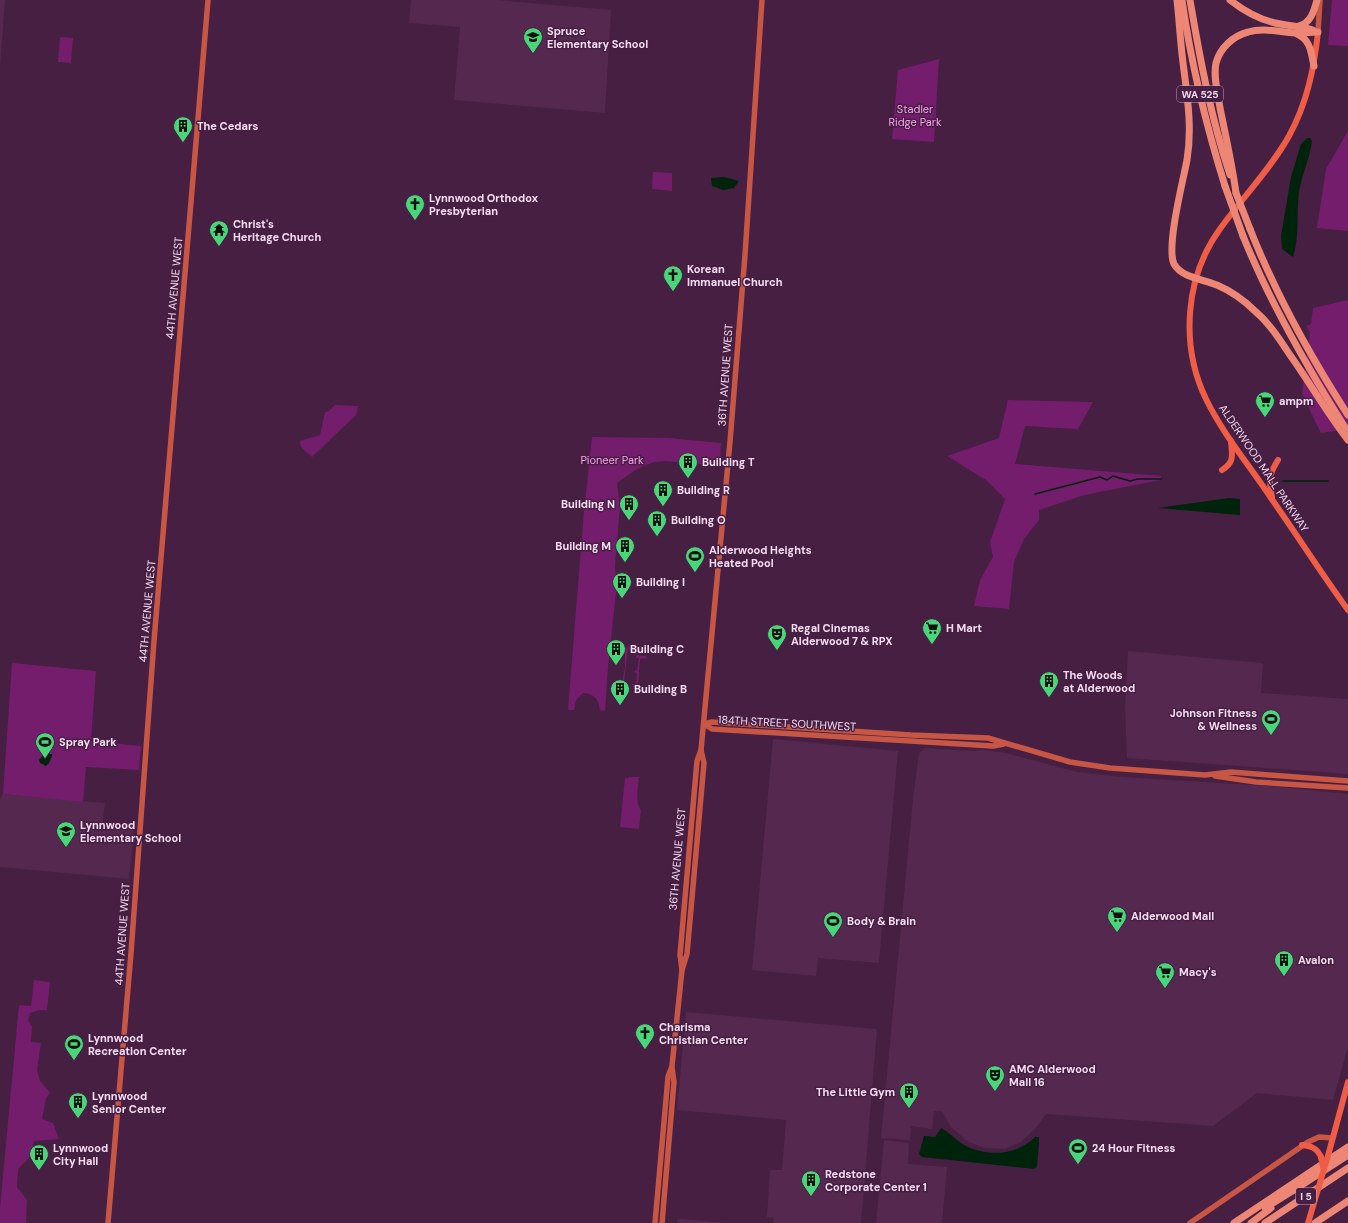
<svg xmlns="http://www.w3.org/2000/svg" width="1348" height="1223" viewBox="0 0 1348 1223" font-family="'DM Sans',sans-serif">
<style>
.built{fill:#54284f}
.green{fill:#741d6d}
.water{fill:#00230b}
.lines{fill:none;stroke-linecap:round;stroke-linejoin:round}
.stream{stroke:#00230b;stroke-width:1.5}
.secondary{stroke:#c75644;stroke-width:5.5}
.primary{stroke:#ef5d47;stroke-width:6}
.motorway{stroke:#ed8674;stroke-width:7}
.primary-bridge{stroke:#ef5d47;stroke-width:6}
.motorway-bridge{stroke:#ed8674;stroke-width:7}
.labels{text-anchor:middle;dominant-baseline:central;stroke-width:3;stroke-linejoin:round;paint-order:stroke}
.shield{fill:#461f42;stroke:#c1a3bd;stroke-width:1}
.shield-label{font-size:10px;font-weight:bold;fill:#f6dcf2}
.poi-label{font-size:11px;font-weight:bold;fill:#f6dcf2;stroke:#461f42;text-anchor:start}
.park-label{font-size:11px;fill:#fea1f3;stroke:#461f42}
.street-label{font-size:11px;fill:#f6dcf2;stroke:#461f42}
</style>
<rect width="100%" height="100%" fill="#461f42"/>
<g class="built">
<path d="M0,0H5L0,69Z"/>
<path d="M411,0H498L611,10L605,113L454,100L460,27L409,23Z"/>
<path d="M1128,651L1263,663L1261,693L1348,699V774L1127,758L1125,706Z"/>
<path d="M773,739L898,751L879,963L818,958L816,976L752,970Z"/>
<path d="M925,748L973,751L982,750L1006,753L1077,772L1122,777L1270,786L1348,794V1047L1333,1100L1257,1093L1213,1126L1046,1114L1036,1128L1021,1142L1005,1149L985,1148L967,1141L951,1127L942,1111H934L932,1129L911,1126L910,1140L881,1138L913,799L919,753Z"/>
<path d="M3,794L105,803L102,827L134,829L129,879L0,867V799Z"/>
<path d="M686,1012L877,1029L861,1223H773L774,1218L767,1217L770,1170H782L786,1120L677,1110Z"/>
<path d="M884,1140L909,1143L908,1164L947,1167L942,1223H876Z"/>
<path d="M678,1219H682L727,1223H677Z"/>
</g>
<g class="green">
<path d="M1332,0H1348V46L1328,45Z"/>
<path d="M60,37L73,38L71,63L58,62Z"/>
<path d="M939,59L934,142L892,139L898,70Z"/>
<path d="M1348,131V231L1317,228L1326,169Z"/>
<path d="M653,172L672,173V191L652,189Z"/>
<path d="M1348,300V429L1321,433L1302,394L1310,332L1306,326L1311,324L1313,308Z"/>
<path d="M1008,400L1093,402L1078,429L1025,426L1015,464L1161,476V480L1104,491L1081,496L1039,510V520L1024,539L1014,562L1009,609L974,606L980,580L993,557L990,542L1005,499L986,480L947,456L999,438Z"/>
<path d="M335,405L358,406L356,415L312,457L301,447L300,441L320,435L325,412L329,411Z"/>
<path d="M592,437L669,438L721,443L720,466L666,461L654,462L637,469L617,483L620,507L615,565L616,592L608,668L605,711L600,710C598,699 595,694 583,693L576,700L574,710H568L584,511Z"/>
<path d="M628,647H631V649H628L624,682L627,683V685L625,687H621L625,668V651Z"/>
<path d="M636,655L645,656L648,658L640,659L638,685H635L634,689L633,688L632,684H636L637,673L634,672V671L637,670L639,658H636Z"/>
<path d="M12,663L96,671L91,741L141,746L139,770L86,767L83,802L3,794Z"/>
<path d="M633,777H639C638,786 635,803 641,810L639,829L620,827L625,778Z"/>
<path d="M34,980L50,982L47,1010H40L30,1013L28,1021L32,1026L31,1042L41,1043L37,1070L40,1081L50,1092L46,1099L42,1119L53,1123L59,1139L34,1141L30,1157L18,1169L17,1187L27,1200L26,1223H0V1208L19,1005L31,1006Z"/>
</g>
<g class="water">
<path d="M1307,138H1310L1312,141C1310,158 1302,174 1299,192C1296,214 1300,236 1293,257L1282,249L1281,236L1291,177L1301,144Z"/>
<path d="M724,177L739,181L734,188L723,190L712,186L711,178Z"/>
<path d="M1229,498L1240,499V515L1158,508Z"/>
<path d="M44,754H52V756L49,763L46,766L40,763L39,760Z"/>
<path d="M941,1128C948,1131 957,1141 964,1145C987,1157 1016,1156 1035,1137H1039V1143L1037,1167L1034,1169L922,1157L919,1154L924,1136L935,1137Z"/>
</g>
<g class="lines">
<g class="stream">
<path d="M1283,481H1328"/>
<path d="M1035,494L1100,477L1107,480L1113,476L1130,481L1138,479H1161"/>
</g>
<g class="secondary">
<path d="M1318,32L1320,0"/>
<path d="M704,724L712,722L911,735L988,738L1070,762L1110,768L1205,775L1231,772L1348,781"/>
<path d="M704,724L712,729L993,746L1004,744"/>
<path d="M1215,776L1256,782L1348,788"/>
<path d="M682,970L680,955L697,761L701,750L730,442L745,255L762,0"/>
<path d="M108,1223L131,953L154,641L208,0"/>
<path d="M655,1223L668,1077L672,1066L682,970L687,954L704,763L701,750"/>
<path d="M662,1223L674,1082L672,1067"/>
<path d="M1190,1223L1308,1142L1319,1137L1333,1138"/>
</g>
<g class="primary">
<path d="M1318,32C1314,69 1307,103 1289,136C1270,170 1242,198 1220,229C1185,277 1180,345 1206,399C1223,434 1249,465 1271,498C1297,535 1321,573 1348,610"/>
<path d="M1222,470C1235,462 1232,455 1231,441"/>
<path d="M1272,497C1269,480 1268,476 1278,460"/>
<path d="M1302,1145C1311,1146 1317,1148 1321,1157"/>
<path d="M1329,1152L1348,1082"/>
</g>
<g class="motorway">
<path d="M1177,0C1179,18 1180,36 1182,54C1186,90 1193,124 1187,160C1183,181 1166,247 1174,264C1182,278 1203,279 1217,285C1231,291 1245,301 1256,312C1270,324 1280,340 1290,355C1310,383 1327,413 1348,440"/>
<path d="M1182,0C1191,63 1206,125 1225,186"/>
<path d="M1190,0C1200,59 1211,118 1230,175"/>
<path d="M1230,0C1244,11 1258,19 1275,23C1288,26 1301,26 1313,30"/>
<path d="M1299,26C1311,23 1314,11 1317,0"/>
<path d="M1297,34C1311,40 1311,53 1314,66"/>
<path d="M1236,193C1232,164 1226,137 1220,108C1218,94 1213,77 1216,63C1220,48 1233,36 1248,32C1265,27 1282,33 1300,33C1306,33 1312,32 1318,32"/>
<path d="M1250,229C1276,295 1310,356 1348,415"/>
<path d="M1243,236C1271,305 1308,369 1348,432"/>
<path d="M1265,1208L1297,1188L1348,1155"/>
<path d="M1234,1223L1348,1147"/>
<path d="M1251,1223L1271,1208"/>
<path d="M1265,1223L1348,1168"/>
<path d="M1315,1223L1348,1201"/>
</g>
<g class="primary-bridge">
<path d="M1321,1157L1323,1167"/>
<path d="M1308,1223L1329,1152"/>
</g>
<g class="motorway-bridge">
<path d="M1225,186L1243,236"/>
<path d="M1236,193L1250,229"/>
</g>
</g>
<defs>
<symbol id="school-pin" viewBox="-11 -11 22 30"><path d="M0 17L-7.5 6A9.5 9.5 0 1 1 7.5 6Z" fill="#47d779" stroke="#461f42"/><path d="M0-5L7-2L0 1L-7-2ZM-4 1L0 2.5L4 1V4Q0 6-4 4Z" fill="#111"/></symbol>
<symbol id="building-pin" viewBox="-11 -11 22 30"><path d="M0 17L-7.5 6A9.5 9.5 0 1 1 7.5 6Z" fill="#47d779" stroke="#461f42"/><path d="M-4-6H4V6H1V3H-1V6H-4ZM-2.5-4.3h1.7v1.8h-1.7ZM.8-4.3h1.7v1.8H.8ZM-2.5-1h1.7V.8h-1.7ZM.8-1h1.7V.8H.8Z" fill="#111"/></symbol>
<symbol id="church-pin" viewBox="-11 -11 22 30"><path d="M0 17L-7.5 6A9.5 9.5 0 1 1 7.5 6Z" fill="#47d779" stroke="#461f42"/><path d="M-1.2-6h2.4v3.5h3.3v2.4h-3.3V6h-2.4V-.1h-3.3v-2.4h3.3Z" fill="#111"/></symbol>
<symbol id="temple-pin" viewBox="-11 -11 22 30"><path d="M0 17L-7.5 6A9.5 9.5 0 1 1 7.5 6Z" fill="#47d779" stroke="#461f42"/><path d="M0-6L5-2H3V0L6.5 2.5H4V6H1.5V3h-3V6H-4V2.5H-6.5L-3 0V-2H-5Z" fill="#111"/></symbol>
<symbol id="supermarket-pin" viewBox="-11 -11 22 30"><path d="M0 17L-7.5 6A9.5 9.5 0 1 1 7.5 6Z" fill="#47d779" stroke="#461f42"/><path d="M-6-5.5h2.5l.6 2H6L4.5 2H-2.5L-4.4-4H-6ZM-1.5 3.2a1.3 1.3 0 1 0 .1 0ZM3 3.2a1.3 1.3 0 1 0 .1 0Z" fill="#111"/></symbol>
<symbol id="stadium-pin" viewBox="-11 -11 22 30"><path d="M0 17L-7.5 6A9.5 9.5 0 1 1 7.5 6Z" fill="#47d779" stroke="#461f42"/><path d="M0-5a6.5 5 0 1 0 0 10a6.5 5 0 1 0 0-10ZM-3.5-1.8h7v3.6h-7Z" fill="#111"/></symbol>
<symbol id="theatre-pin" viewBox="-11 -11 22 30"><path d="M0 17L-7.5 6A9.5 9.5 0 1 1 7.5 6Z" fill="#47d779" stroke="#461f42"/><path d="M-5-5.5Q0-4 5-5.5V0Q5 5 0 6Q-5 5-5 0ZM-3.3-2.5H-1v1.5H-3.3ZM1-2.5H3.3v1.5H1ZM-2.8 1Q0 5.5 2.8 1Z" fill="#111"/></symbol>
</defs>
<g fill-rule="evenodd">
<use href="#school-pin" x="522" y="26" width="22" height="30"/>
<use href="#building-pin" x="172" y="115" width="22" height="30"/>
<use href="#church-pin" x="404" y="193" width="22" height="30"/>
<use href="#temple-pin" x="208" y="219" width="22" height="30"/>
<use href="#church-pin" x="662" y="264" width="22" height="30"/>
<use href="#supermarket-pin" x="1254" y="390" width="22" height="30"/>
<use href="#building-pin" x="677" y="451" width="22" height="30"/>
<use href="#building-pin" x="652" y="479" width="22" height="30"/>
<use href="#building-pin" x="618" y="493" width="22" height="30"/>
<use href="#building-pin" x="646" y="509" width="22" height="30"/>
<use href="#building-pin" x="614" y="535" width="22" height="30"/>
<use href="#stadium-pin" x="684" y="545" width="22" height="30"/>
<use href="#building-pin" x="611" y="571" width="22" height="30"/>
<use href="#supermarket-pin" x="921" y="617" width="22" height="30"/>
<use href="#theatre-pin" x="766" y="623" width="22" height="30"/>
<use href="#building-pin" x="605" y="638" width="22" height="30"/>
<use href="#building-pin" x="1038" y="670" width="22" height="30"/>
<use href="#building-pin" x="609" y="678" width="22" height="30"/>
<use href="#stadium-pin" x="1260" y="708" width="22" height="30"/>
<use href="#stadium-pin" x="34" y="731" width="22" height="30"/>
<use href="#school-pin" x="55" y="820" width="22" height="30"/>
<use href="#supermarket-pin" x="1106" y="905" width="22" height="30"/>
<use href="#stadium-pin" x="822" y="910" width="22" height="30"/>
<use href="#building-pin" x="1273" y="949" width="22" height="30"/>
<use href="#supermarket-pin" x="1154" y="961" width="22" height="30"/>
<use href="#church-pin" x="634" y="1022" width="22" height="30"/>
<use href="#stadium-pin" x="63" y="1033" width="22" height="30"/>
<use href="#theatre-pin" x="984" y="1064" width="22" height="30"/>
<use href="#building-pin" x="898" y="1081" width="22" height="30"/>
<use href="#building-pin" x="67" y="1091" width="22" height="30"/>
<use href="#stadium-pin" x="1067" y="1137" width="22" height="30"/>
<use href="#building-pin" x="28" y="1143" width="22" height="30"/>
<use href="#building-pin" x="800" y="1169" width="22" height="30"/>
</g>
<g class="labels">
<g class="shield">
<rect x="1177" y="86" width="46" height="16" rx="3"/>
<rect x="1296" y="1188" width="20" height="16" rx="3"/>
</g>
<g class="shield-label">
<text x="1200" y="94">WA 525</text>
<text x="1306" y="1196">I 5</text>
</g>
<g class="poi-label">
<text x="547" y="31">Spruce<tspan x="547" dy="13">Elementary School</tspan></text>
<text x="197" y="126">The Cedars</text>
<text x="429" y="198">Lynnwood Orthodox<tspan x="429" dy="13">Presbyterian</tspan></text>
<text x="233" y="224">Christ's<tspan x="233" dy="13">Heritage Church</tspan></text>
<text x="687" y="269">Korean<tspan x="687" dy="13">Immanuel Church</tspan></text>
<text x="1279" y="401">ampm</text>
<text x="702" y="462">Building T</text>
<text x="677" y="490">Building R</text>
<text x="615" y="504" text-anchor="end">Building N</text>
<text x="671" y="520">Building O</text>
<text x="611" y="546" text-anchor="end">Building M</text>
<text x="709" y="550">Alderwood Heights<tspan x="709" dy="13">Heated Pool</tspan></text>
<text x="636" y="582">Building I</text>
<text x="791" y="628">Regal Cinemas<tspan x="791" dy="13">Alderwood 7 &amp; RPX</tspan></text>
<text x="946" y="628">H Mart</text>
<text x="630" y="649">Building C</text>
<text x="1063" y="675">The Woods<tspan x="1063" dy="13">at Alderwood</tspan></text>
<text x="634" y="689">Building B</text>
<text x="1257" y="713" text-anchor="end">Johnson Fitness<tspan x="1257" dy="13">&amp; Wellness</tspan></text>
<text x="59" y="742">Spray Park</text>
<text x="80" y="825">Lynnwood<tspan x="80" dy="13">Elementary School</tspan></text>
<text x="1131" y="916">Alderwood Mall</text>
<text x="847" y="921">Body &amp; Brain</text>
<text x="1298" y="960">Avalon</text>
<text x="1179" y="972">Macy's</text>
<text x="659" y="1027">Charisma<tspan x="659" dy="13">Christian Center</tspan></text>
<text x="88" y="1038">Lynnwood<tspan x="88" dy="13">Recreation Center</tspan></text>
<text x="1009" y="1069">AMC Alderwood<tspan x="1009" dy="13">Mall 16</tspan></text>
<text x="895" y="1092" text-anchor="end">The Little Gym</text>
<text x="92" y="1096">Lynnwood<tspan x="92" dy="13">Senior Center</tspan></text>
<text x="53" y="1148">Lynnwood<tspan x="53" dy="13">City Hall</tspan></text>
<text x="1092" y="1148">24 Hour Fitness</text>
<text x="825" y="1174">Redstone<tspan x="825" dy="13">Corporate Center 1</tspan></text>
</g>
<g class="park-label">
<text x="915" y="109">Stadler<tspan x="915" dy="13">Ridge Park</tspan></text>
<text x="612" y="460">Pioneer Park</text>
</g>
<g class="street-label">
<text transform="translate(174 288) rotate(-85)">44TH AVENUE WEST</text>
<text transform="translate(725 375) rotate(-86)">36TH AVENUE WEST</text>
<text transform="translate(1264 468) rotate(56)">ALDERWOOD MALL PARKWAY</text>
<text transform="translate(147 611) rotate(-85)">44TH AVENUE WEST</text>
<text transform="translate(787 723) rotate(3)">184TH STREET SOUTHWEST</text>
<text transform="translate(677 859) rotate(-85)">36TH AVENUE WEST</text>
<text transform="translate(122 934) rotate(-86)">44TH AVENUE WEST</text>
</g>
</g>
</svg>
